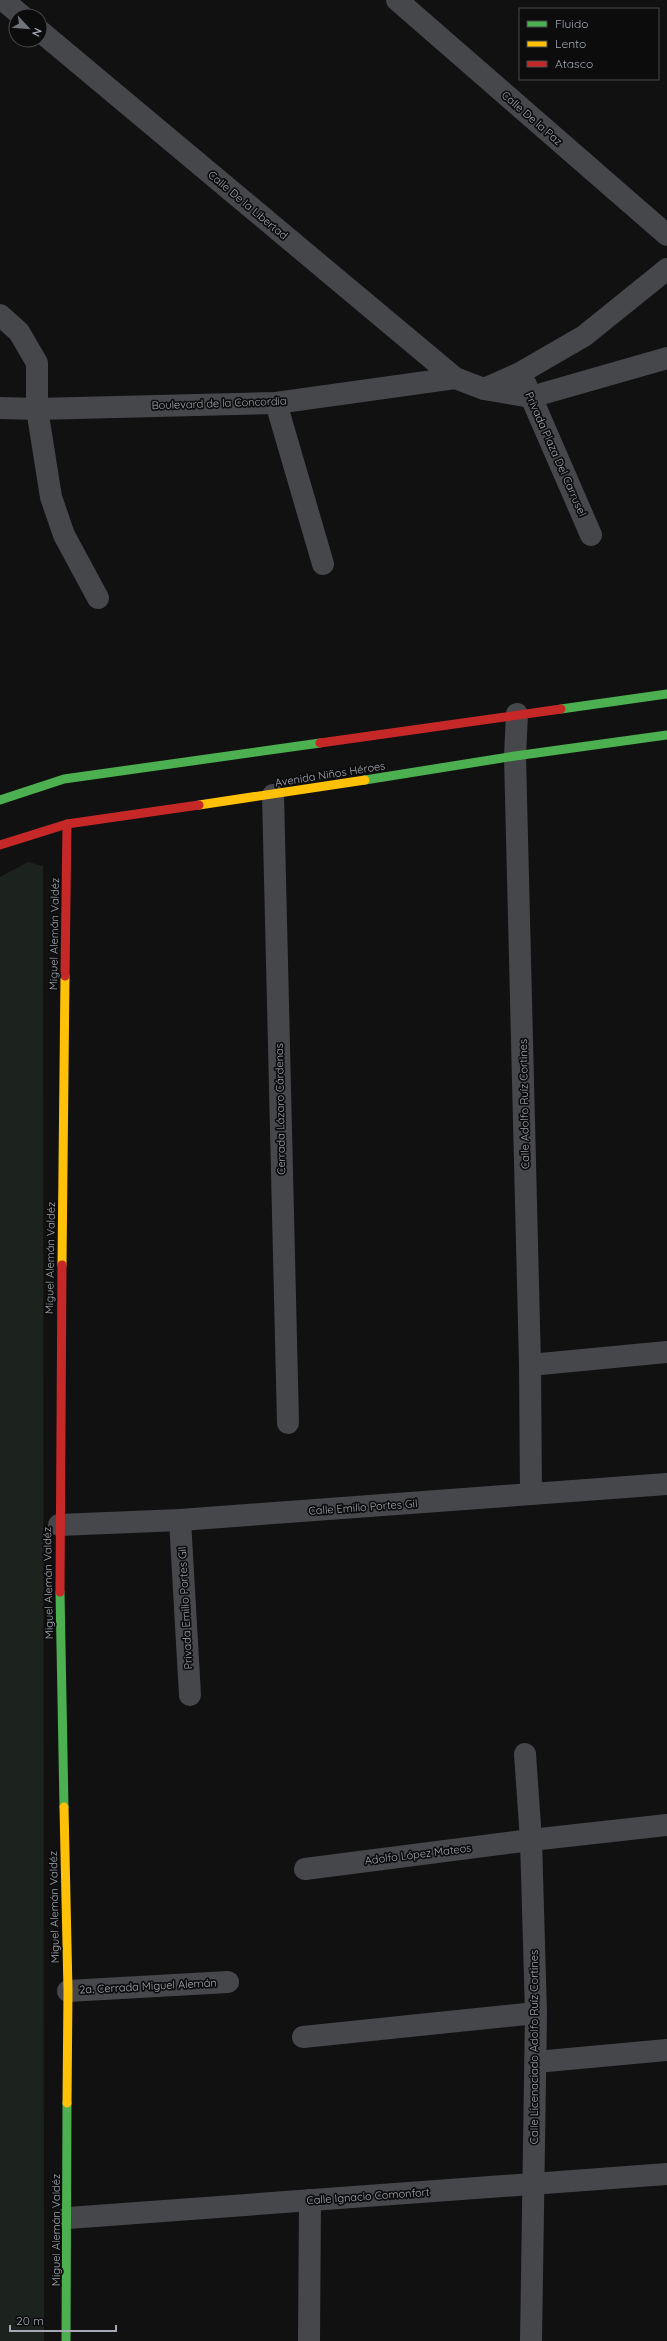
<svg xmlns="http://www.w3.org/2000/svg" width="667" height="2341" viewBox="0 0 667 2341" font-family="Quicksand,sans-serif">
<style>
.green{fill:#1c221d}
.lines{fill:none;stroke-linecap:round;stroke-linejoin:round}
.street{stroke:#46474a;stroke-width:22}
.fast{stroke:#4caf50;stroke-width:9}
.slow{stroke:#ffc107;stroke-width:9}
.jam{stroke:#c62828;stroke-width:9}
.labels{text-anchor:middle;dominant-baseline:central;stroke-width:3.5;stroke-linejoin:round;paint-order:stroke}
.street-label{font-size:11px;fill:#a3a8b2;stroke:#0c0c0d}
</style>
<rect width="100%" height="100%" fill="#111112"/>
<path class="green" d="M28,862L43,866L44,2341H0V877Z"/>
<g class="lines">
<g class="street">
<path d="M3,0L22,16"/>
<path d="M397,0L667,235"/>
<path d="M40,31L455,378"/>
<path d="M0,315L19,332L37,363V409L51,497L64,535L98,598"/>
<path d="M525,383L591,535"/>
<path d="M484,389L520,373L584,336L667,269"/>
<path d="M276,403L323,564"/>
<path d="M0,408L37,409L276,403L455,378L484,389L531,397L667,358"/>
<path d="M517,714L515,756L530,1365L531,1494"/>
<path d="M273,795L288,1423"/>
<path d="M530,1365L667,1352"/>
<path d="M180,1520L190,1695"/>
<path d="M59,1525L180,1520L667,1484"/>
<path d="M525,1754L531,1840L536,2013L531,2341"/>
<path d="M305,1869L531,1840L667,1825"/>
<path d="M68,1991L228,1982"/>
<path d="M303,2037L536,2013"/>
<path d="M536,2062L667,2050"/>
<path d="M68,2218L667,2174"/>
<path d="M309,2341L310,2200"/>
</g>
<g class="fast">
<path d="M561,709L667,694"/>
<path d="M365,780L515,756L667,735"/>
<path d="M0,800L64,779L320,743"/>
<path d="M60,1592L64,1807"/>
<path d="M66,2341L67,2103"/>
</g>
<g class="slow">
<path d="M199,805L365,780"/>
<path d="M62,1265L65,976"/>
<path d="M64,1807L68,1991L67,2103"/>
</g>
<g class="jam">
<path d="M320,743L561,709"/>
<path d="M0,845L67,824L199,805"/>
<path d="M65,976L67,824"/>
<path d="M60,1592L62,1265"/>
</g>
</g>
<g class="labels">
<g class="street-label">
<text transform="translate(532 118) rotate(41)">Calle De la Paz</text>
<text transform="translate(248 205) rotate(40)">Calle De la Libertad</text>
<text transform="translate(219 403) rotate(-2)">Boulevard de la Concordia</text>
<text transform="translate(556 454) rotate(66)">Privada Plaza Del Carrusel</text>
<text transform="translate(330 774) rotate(-9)">Avenida Niños Héroes</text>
<text transform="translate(54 934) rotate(-89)">Miguel Alemán Valdéz</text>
<text transform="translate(524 1104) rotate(-91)">Calle Adolfo Ruíz Cortines</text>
<text transform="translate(280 1109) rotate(-91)">Cerrada Lázaro Cárdenas</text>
<text transform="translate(50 1258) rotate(-89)">Miguel Alemán Valdéz</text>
<text transform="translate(363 1507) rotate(-4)">Calle Emilio Portes Gil</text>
<text transform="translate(48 1583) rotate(-91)">Miguel Alemán Valdéz</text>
<text transform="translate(185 1608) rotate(-93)">Privada Emilio Portes Gil</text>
<text transform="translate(418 1854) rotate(-7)">Adolfo López Mateos</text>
<text transform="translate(54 1907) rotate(-91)">Miguel Alemán Valdéz</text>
<text transform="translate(148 1986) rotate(-3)">2a. Cerrada Miguel Alemán</text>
<text transform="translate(534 2047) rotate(-90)">Calle Licenaciado Adolfo Ruíz Cortines</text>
<text transform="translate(368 2196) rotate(-4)">Calle Ignacio Comonfort</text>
<text transform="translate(56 2230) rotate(-90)">Miguel Alemán Valdéz</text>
</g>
</g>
<rect x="519" y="8" width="140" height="72" fill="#0c0c0d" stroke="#484a4f"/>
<rect x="527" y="21" width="20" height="6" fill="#4caf50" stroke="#484a4f"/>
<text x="555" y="28" font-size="12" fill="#a3a8b2">Fluido</text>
<rect x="527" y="41" width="20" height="6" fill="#ffc107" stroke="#484a4f"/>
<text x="555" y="48" font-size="12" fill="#a3a8b2">Lento</text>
<rect x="527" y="61" width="20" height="6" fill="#c62828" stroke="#484a4f"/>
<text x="555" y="68" font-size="12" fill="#a3a8b2">Atasco</text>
<g transform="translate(28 28) rotate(116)"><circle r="19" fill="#0c0c0d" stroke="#484a4f"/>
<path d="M0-3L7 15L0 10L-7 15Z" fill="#70737a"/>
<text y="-6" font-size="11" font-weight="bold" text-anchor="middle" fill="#a3a8b2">N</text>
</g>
<path d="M10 2325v6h106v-6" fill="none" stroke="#a3a8b2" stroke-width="2"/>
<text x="16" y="2325" font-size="12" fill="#a3a8b2" stroke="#0c0c0d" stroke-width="3" paint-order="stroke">20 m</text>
</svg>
